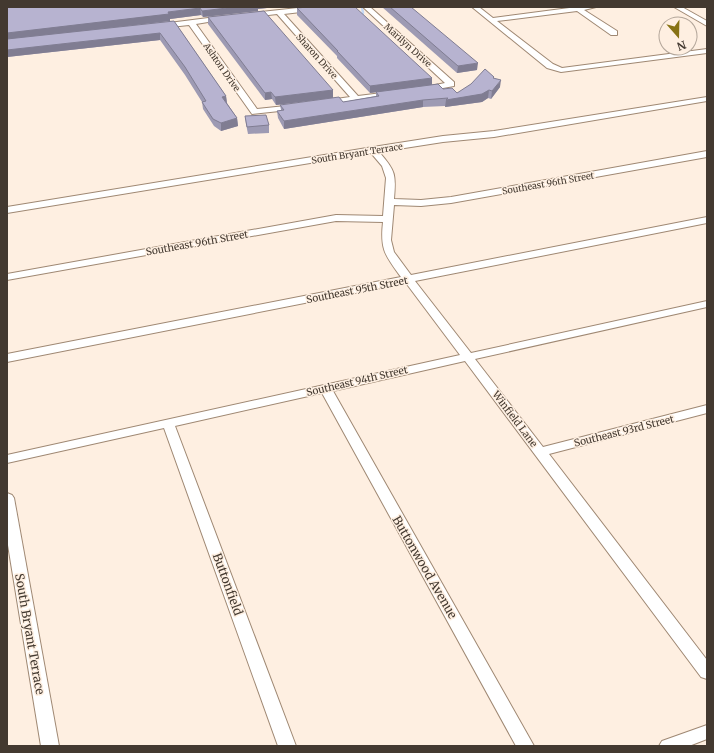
<svg xmlns="http://www.w3.org/2000/svg" width="714" height="753" viewBox="0 0 714 753" font-family="Merriweather,serif">
<style>
.lines{fill:none;stroke-linecap:round;stroke-linejoin:round}
.stream{stroke:#c4d8f4;stroke-width:2.5}
.street-casing{stroke:#9f8873;stroke-width:2}
.street{fill:#fff;fill-rule:evenodd}
.wall{fill:#9d9ab3}
.shaded-wall{fill:#807d92}
.building{fill:#b7b3d0;stroke:#807d92}
.labels{text-anchor:middle;dominant-baseline:central;stroke-width:3;stroke-linejoin:round;paint-order:stroke}
.far-street-label{font-size:9px;fill:#433930;stroke:#feefe1}
.street-label{font-size:10px;fill:#433930;stroke:#feefe1}
.near-street-label{font-size:12px;fill:#433930;stroke:#feefe1}
</style>
<rect width="100%" height="100%" fill="#feefe1"/>
<g class="lines">
<path class="stream" d="M361,17L363,13L362,7"/>
<defs>
<g id="street">
<path d="M307,7H329L326,9L284,14L358,96L390,92H393V96L322,105V101L350,97L277,14L251,17L248,15L251,13Z"/>
<path d="M363,7H370L454,82V86L421,92V88L445,83Z"/>
<path d="M472,7H479L493,18L577,7H596L584,10L617,31V35H611L577,11L497,21L553,64L562,68L707,49V53L561,72L547,68Z"/>
<path d="M674,7H682L707,21V26Z"/>
<path d="M224,16L227,18L226,19L196,24L257,109L295,105L299,107L298,109L252,114L189,25L161,28L157,26L161,24Z"/>
<path d="M707,97V101L494,137L443,142L379,152C396,171 396,175 394,199L421,200L451,197L707,151V157L451,203L421,206L394,205L391,240L394,252L411,275L707,217V223L415,281L471,353L707,301V307L475,359L543,447L707,405V413L549,454L707,660V679L701,677L465,361L333,391L534,746H516L322,393L175,426L296,746H278L164,428L7,463V455L460,355L406,283L7,362V354L401,277C385,255 380,250 383,222L336,221L7,280V274L336,215L383,216L386,178L382,166L371,153L7,213V207L373,147L443,136L494,131Z"/>
<path d="M7,493L12,495L14,498L59,746H41L7,539Z"/>
<path d="M707,725V739L689,746H659L662,741Z"/>
</g>
</defs>
<use href="#street" class="street-casing"/>
<use href="#street" class="street"/>
</g>
<g class="wall">
<path d="M7,7H276L258,9V11L203,17L201,15L170,19V21L85,31L174,21L226,96L227,103L237,118L238,126L221,131L214,126L203,109L202,102L185,75L160,40L7,57Z"/>
<path d="M382,7H411L477,70L457,73Z"/>
<path d="M297,8L432,78V85L443,89L457,93L494,79L500,87L491,99L488,98L482,102L445,107V106L423,107L284,129L278,118L277,111L281,110L280,105L343,102L376,96V92L370,93L337,58V56L297,15Z"/>
<path d="M208,17L333,90V98L276,105L272,99L265,100L208,24Z"/>
<path d="M245,116L269,125V133L248,134L246,124Z"/>
</g>
<g class="shaded-wall">
<path d="M235,7H276L258,9V11L203,17L202,11Z"/>
<path d="M200,8L201,15L170,19V21L7,40V33Z"/>
<path d="M160,33V40L7,57V50Z"/>
<path d="M478,63L477,70L457,73L458,66Z"/>
<path d="M432,78V86L370,93V86Z"/>
<path d="M501,80L500,87L491,99L492,91Z"/>
<path d="M333,90V98L276,105L275,97Z"/>
<path d="M489,90L488,98L482,102L445,107L446,100Z"/>
<path d="M271,92L272,99L265,100V93Z"/>
<path d="M226,96L227,104L222,97Z"/>
<path d="M423,100V107L284,129V121Z"/>
<path d="M237,118L238,126L221,131V123Z"/>
</g>
<g class="building">
<path d="M7,7H235L202,11L200,8L168,12L169,14L7,33Z"/>
<path d="M308,7H355L432,78L370,86L337,51H338L297,8Z"/>
<path d="M390,7H411L478,63L458,66Z"/>
<path d="M264,11L333,90L275,97L271,92L265,93L208,17Z"/>
<path d="M174,21L226,96L222,97L237,118L221,123L213,119L202,102L206,101L185,67L160,33L7,50V39Z"/>
<path d="M485,69L494,77L493,78L501,80L492,91L489,90L482,94L446,100L448,98L423,100L284,121L277,111L284,110L280,105L339,97L343,102L379,96L376,92L438,84L443,89L452,88L457,93L471,84Z"/>
<path d="M266,115L269,125L247,127L245,116Z"/>
</g>
<g class="labels">
<g class="far-street-label">
<text transform="translate(408 45) rotate(42)">Marilyn Drive</text>
<text transform="translate(317 56) rotate(48)">Sharon Drive</text>
<text transform="translate(222 67) rotate(55)">Ashton Drive</text>
<text transform="translate(357 153) rotate(-9)">South Bryant Terrace</text>
<text transform="translate(548 183) rotate(-10)">Southeast 96th Street</text>
</g>
<g class="street-label">
<text transform="translate(197 243) rotate(-10)">Southeast 96th Street</text>
<text transform="translate(357 290) rotate(-11)">Southeast 95th Street</text>
<text transform="translate(357 381) rotate(-13)">Southeast 94th Street</text>
<text transform="translate(515 419) rotate(53)">Winfield Lane</text>
<text transform="translate(624 431) rotate(-14)">Southeast 93rd Street</text>
</g>
<g class="near-street-label">
<text transform="translate(425 567) rotate(60)">Buttonwood Avenue</text>
<text transform="translate(228 584) rotate(70)">Buttonfield</text>
<text transform="translate(30 634) rotate(80)">South Bryant Terrace</text>
</g>
</g>
<rect width="714" height="753" fill="none" stroke="#433930" stroke-width="16"/>
<g transform="translate(678 36) rotate(160)"><circle r="19" fill="#feefe1" stroke="#b3a69a"/>
<path d="M0-3L7 15L0 10L-7 15Z" fill="#877213"/>
<text y="-6" font-size="11" font-weight="bold" text-anchor="middle" fill="#433930">N</text>
</g>
</svg>
